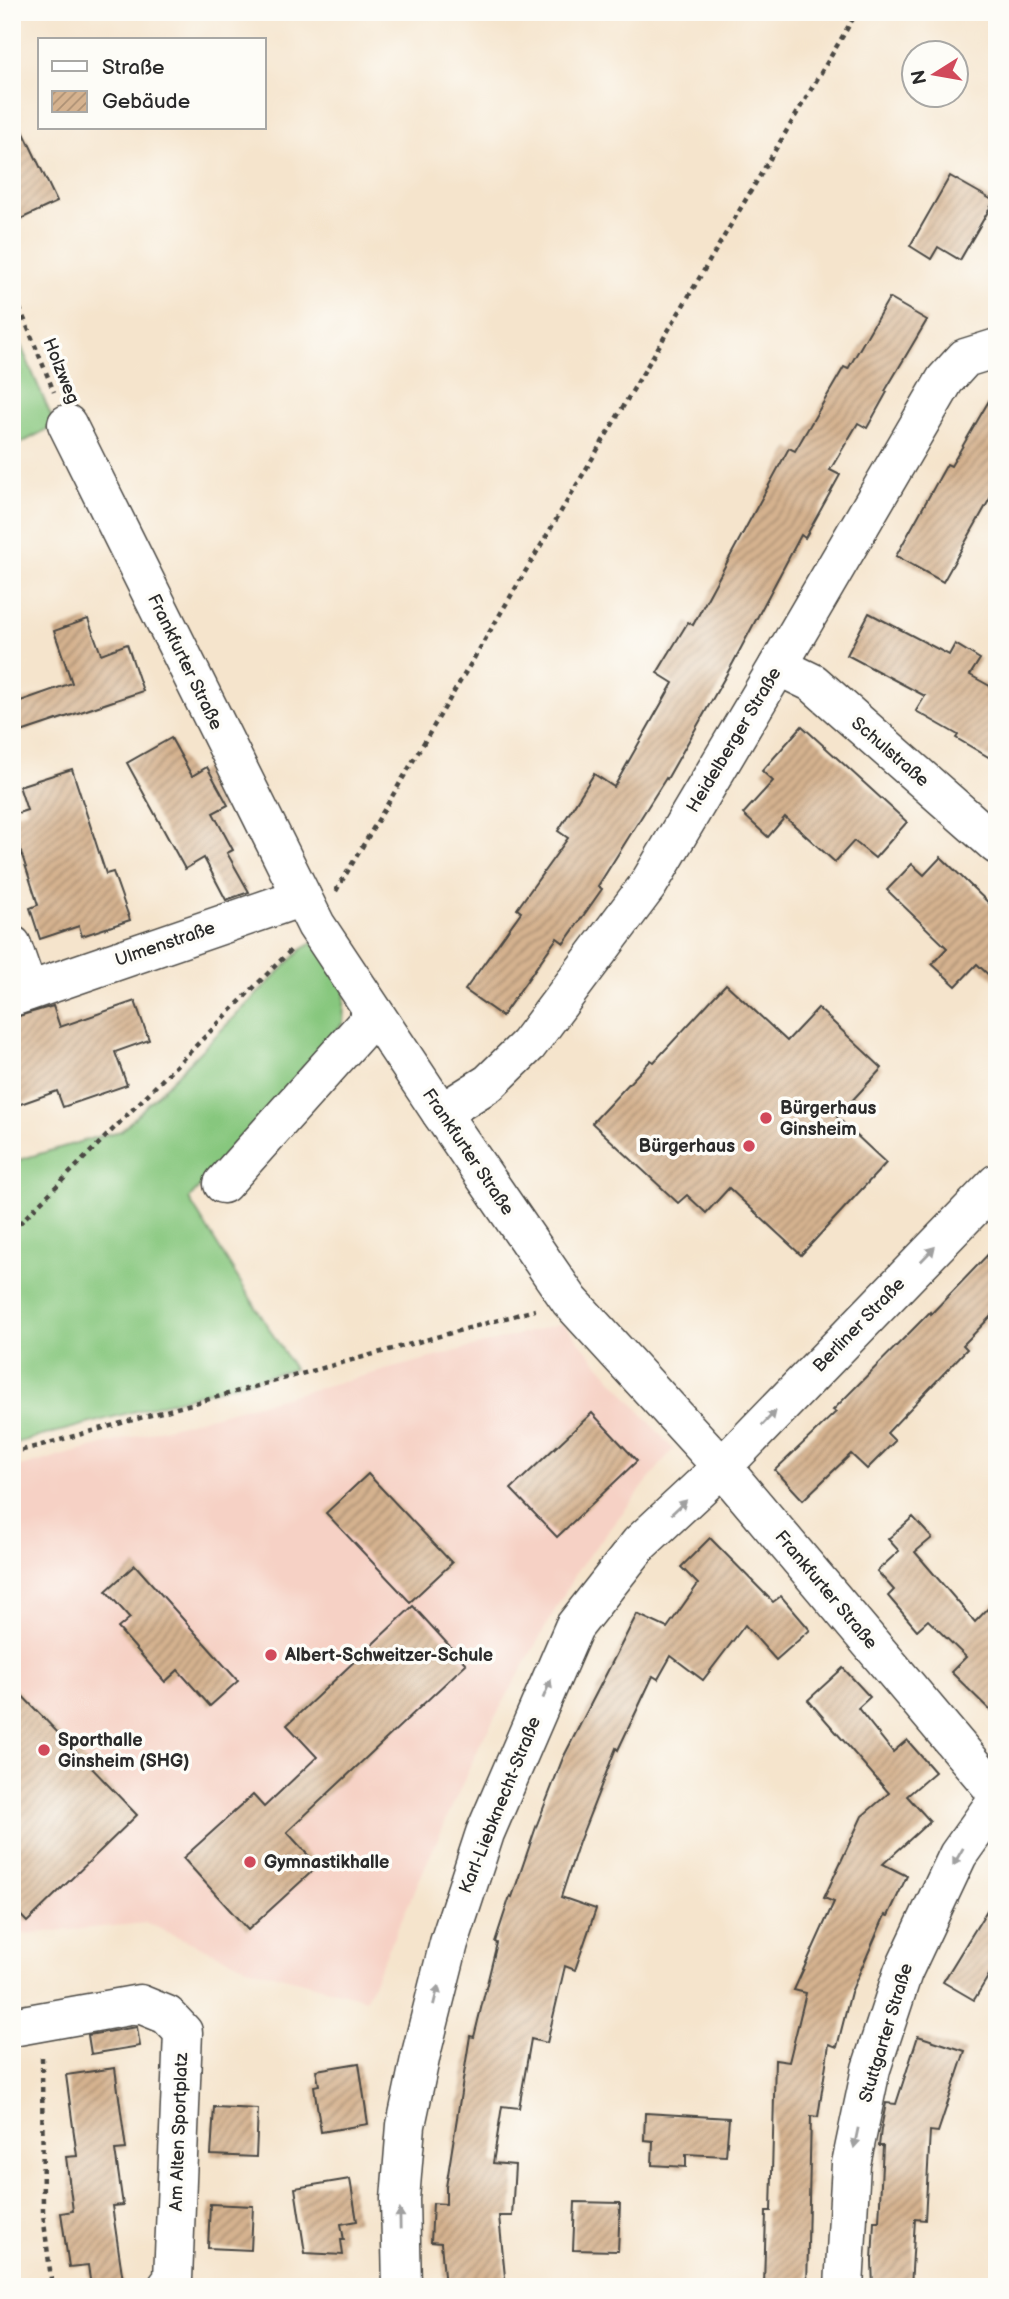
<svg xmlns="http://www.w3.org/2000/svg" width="1009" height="2299" viewBox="0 0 1009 2299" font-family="'Balsamiq Sans',sans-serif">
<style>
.built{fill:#f6d1c5}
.grass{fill:#87c77e;stroke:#597954;stroke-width:2}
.building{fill:url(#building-hatch)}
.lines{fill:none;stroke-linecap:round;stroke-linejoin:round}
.minor-casing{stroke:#494743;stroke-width:41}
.path{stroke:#494743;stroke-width:4.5;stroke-dasharray:5 5;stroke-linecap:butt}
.minor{stroke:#fff;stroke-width:38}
.oneway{fill:#a0a0a0}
.poi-dot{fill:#d1495b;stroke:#fdfcf7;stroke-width:2.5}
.labels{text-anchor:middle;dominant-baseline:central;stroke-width:7;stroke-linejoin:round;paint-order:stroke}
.street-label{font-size:18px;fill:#2b2b2b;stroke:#fdfcf7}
.poi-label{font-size:18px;font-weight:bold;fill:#2b2b2b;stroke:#fdfcf7;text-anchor:start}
</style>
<defs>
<pattern id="building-hatch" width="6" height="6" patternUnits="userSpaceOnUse" patternTransform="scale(1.75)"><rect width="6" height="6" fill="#d5b28f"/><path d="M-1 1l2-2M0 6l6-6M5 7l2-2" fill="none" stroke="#ad9175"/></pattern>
</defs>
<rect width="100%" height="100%" fill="#fdfcf7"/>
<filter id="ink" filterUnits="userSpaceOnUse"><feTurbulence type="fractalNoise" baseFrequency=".0143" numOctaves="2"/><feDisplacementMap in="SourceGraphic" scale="14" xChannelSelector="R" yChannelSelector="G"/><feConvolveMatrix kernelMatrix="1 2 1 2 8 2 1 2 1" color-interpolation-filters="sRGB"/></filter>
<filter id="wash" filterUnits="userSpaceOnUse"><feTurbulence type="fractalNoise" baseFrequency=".00686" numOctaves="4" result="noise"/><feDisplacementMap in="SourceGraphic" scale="28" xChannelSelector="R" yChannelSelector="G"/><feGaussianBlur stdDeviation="1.57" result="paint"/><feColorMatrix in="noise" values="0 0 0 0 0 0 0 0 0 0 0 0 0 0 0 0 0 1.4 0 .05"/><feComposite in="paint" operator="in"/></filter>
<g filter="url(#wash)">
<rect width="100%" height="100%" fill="#f5e4cc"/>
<path class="built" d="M563,1323L673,1449L578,1569L481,1742L366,1999L247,1967L147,1923L12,1935V1469Z"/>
<g class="grass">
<path d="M12,325L55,425L12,448Z"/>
<path d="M317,940L345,991L343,1023L189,1199L294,1369L12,1444V1162L100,1136L121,1131L301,950Z"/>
</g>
<g id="blocks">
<g class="building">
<path d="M12,108L57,202L12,223Z"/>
<path d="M950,176L994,201L960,260L938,247L931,259L910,246Z"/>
<path d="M889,298L927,320L885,391L887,392L867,428L858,423L830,470L840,475L805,538L801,535L733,663L667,779L666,778L598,886L602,889L564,943L557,938L502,1016L465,990L521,912L517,909L568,838L558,831L594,774L614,787L673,683L657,673L688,622L693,625L789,448L795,451L844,367L848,369Z"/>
<path d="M997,387V486L943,582L896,556L947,464L951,466Z"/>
<path d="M869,613L949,655L955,644L980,659L970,675L997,690V762L956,738L958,735L916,711L925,696L847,655Z"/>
<path d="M88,619L101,654L127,644L143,691L12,735V704L72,683L54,631Z"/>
<path d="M802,726L907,822L875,858L854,841L835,862L785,817L768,837L743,814L773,781L762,771Z"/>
<path d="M171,738L192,776L207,767L228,805L213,813L233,850L227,853L249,892L226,900L204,858L185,869L127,763Z"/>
<path d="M72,769L106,874L113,872L130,920L82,936L79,926L40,939L30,908L38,905L12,824V815L27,810L19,786Z"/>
<path d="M941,857L997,911V983L977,964L956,986L932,964L947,948L887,890L912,864L924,875Z"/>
<path d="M726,984L787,1041L818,1008L882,1068L837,1117L886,1163L801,1255L729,1188L706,1213L687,1195L678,1203L592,1123L651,1060L654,1062Z"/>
<path d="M135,1001L149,1040L115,1052L127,1085L63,1107L57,1091L12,1107V1018L53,1006L60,1027Z"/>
<path d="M997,1245V1310L963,1345L967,1349L887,1433L895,1441L867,1469L851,1454L803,1500L775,1470L836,1412L833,1410L930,1312L931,1314Z"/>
<path d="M592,1413L637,1461L557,1537L511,1489Z"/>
<path d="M368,1474L452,1563L410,1602L326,1513Z"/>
<path d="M913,1517L932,1538L915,1552L975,1622L997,1599V1717L951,1672L966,1657L928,1620L917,1630L888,1596L894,1590L877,1571L899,1551L888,1539Z"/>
<path d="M710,1538L773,1602L781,1596L810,1630L776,1660L745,1625L703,1680L671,1656L658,1679L653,1676L618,1750L616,1748L579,1842L561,1897L596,1909L575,1970L565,1966L547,2043L531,2039L519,2108L502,2106L493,2163L515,2165L512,2216H499L506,2287H445L441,2243L431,2242L433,2203L446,2204V2187L470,2036L474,2037L497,1943L495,1942L510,1896L512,1897L536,1827L563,1758L637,1614L667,1628L698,1584L681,1567Z"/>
<path d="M135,1565L238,1681L210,1706L178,1670L165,1682L118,1628L130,1618L106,1591Z"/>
<path d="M413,1606L466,1664L287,1832L318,1866L248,1930L183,1858L253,1795L264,1807L317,1757L287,1725Z"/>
<path d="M843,1668L870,1697L858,1708L893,1752L907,1740L935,1772L907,1796L930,1821L883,1864L907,1876L888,1916L885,1915L851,1992L837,2047L829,2044L818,2117L811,2116L807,2287H764L766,2211H771L775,2060L789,2062L806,1993L794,1990L834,1902L824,1898L862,1816L889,1793L808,1700Z"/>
<path d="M12,1685L137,1815L27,1922L12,1906Z"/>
<path d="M997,1894V1962L974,2000L943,1982Z"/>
<path d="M137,2027L140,2046L91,2054L88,2035Z"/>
<path d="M918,2036L965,2051L938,2132L930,2131L925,2220L915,2219L911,2287H873L872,2261L874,2221H879L883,2146H879L881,2129L886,2103L896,2104Z"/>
<path d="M359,2063L368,2124L321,2132L314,2086L319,2085L316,2070Z"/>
<path d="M115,2068L126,2149L115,2150L123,2205L112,2206L124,2287H91L88,2265L69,2267L61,2213L73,2211L66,2157L77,2156L66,2075Z"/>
<path d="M214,2107L258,2109L256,2157L211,2155Z"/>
<path d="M645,2113L729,2118L726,2156L686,2154V2167L652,2165L653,2141L644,2140Z"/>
<path d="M350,2179L357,2221L341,2224L344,2240H341L343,2255L305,2253L295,2188Z"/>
<path d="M575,2202L620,2203L618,2251L573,2250Z"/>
<path d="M210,2204L253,2206L251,2250L208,2248Z"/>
</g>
</g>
</g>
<g filter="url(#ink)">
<use href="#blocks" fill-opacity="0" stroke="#494743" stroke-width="2"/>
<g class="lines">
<defs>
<g id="minor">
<path d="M67,424L316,925L441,1113L570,1301L722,1467L997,1793"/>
<path d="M778,666L813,683L997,845"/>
<path d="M12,945L28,991"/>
<path d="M12,997L302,897"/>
<path d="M441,1113L489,1083L528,1045L648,885L778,666L945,380L965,358L997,348"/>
<path d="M223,1184L375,1014"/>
<path d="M12,2027L140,2004L167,2015L183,2032L173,2279L167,2287"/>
<path d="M402,2287L400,2199L406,2125L421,2054L449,1943L485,1833L574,1627L640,1543L722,1467L997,1183"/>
<path d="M844,2287L851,2164L871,2069L903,1972L958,1855L997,1800"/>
</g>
</defs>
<use href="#minor" class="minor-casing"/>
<g class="path">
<path d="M12,289L54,392"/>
<path d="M336,891L857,12"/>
<path d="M12,1231L291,950"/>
<path d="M12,1453L535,1310"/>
<path d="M42,2057L43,2214L52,2287"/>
</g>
<use href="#minor" class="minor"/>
</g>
<defs><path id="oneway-solid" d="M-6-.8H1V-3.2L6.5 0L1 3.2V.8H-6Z" transform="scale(1.75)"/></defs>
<g class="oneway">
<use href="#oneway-solid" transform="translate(928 1254) rotate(-46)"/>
<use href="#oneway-solid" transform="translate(769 1418) rotate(-46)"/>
<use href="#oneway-solid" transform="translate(679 1507) rotate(-43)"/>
<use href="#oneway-solid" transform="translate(547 1689) rotate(-67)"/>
<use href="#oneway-solid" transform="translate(958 1857) rotate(120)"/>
<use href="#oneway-solid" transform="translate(436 1995) rotate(-76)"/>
<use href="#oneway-solid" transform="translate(856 2138) rotate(102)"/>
<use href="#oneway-solid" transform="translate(400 2219) rotate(-91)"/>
</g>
</g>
<g class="poi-dot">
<circle cx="766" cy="1118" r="7"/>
<circle cx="749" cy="1146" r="7"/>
<circle cx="271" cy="1655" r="7"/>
<circle cx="44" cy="1750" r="7"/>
<circle cx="250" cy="1862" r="7"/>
</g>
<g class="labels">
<g class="street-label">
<text transform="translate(61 371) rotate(68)">Holzweg</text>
<text transform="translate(185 662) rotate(64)">Frankfurter Straße</text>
<text transform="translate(734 740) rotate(-59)">Heidelberger Straße</text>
<text transform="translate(890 752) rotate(41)">Schulstraße</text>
<text transform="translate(165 944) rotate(-19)">Ulmenstraße</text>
<text transform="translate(468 1152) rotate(56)">Frankfurter Straße</text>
<text transform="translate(859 1325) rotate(-46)">Berliner Straße</text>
<text transform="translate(826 1590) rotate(50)">Frankfurter Straße</text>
<text transform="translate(500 1805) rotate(-68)">Karl-Liebknecht-Straße</text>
<text transform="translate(886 2033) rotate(-73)">Stuttgarter Straße</text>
<text transform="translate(179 2132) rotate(-88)">Am Alten Sportplatz</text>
</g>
<g class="poi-label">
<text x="780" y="1108">Bürgerhaus<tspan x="780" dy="21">Ginsheim</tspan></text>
<text x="735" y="1146" text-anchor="end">Bürgerhaus</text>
<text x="285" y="1655">Albert-Schweitzer-Schule</text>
<text x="58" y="1740">Sporthalle<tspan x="58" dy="21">Ginsheim (SHG)</tspan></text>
<text x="264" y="1862">Gymnastikhalle</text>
</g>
</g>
<rect width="1009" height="2299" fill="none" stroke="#fdfcf7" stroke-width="42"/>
<rect x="38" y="38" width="228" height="91" fill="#fdfcf7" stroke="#a9a8a5" stroke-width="2"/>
<rect x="52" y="61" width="35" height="10" fill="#ffffff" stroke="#a9a8a5" stroke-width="2"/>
<text x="102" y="74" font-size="21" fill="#2b2b2b">Straße</text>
<rect x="52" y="91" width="35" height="21" fill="url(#building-hatch)" stroke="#a9a8a5" stroke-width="2"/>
<text x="102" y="108" font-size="21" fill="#2b2b2b">Gebäude</text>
<g transform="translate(935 74) rotate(259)"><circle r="33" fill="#fdfcf7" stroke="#a9a8a5" stroke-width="2"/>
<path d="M0-5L12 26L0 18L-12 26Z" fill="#d1495b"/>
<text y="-10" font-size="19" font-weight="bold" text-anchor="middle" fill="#2b2b2b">N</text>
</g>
</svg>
